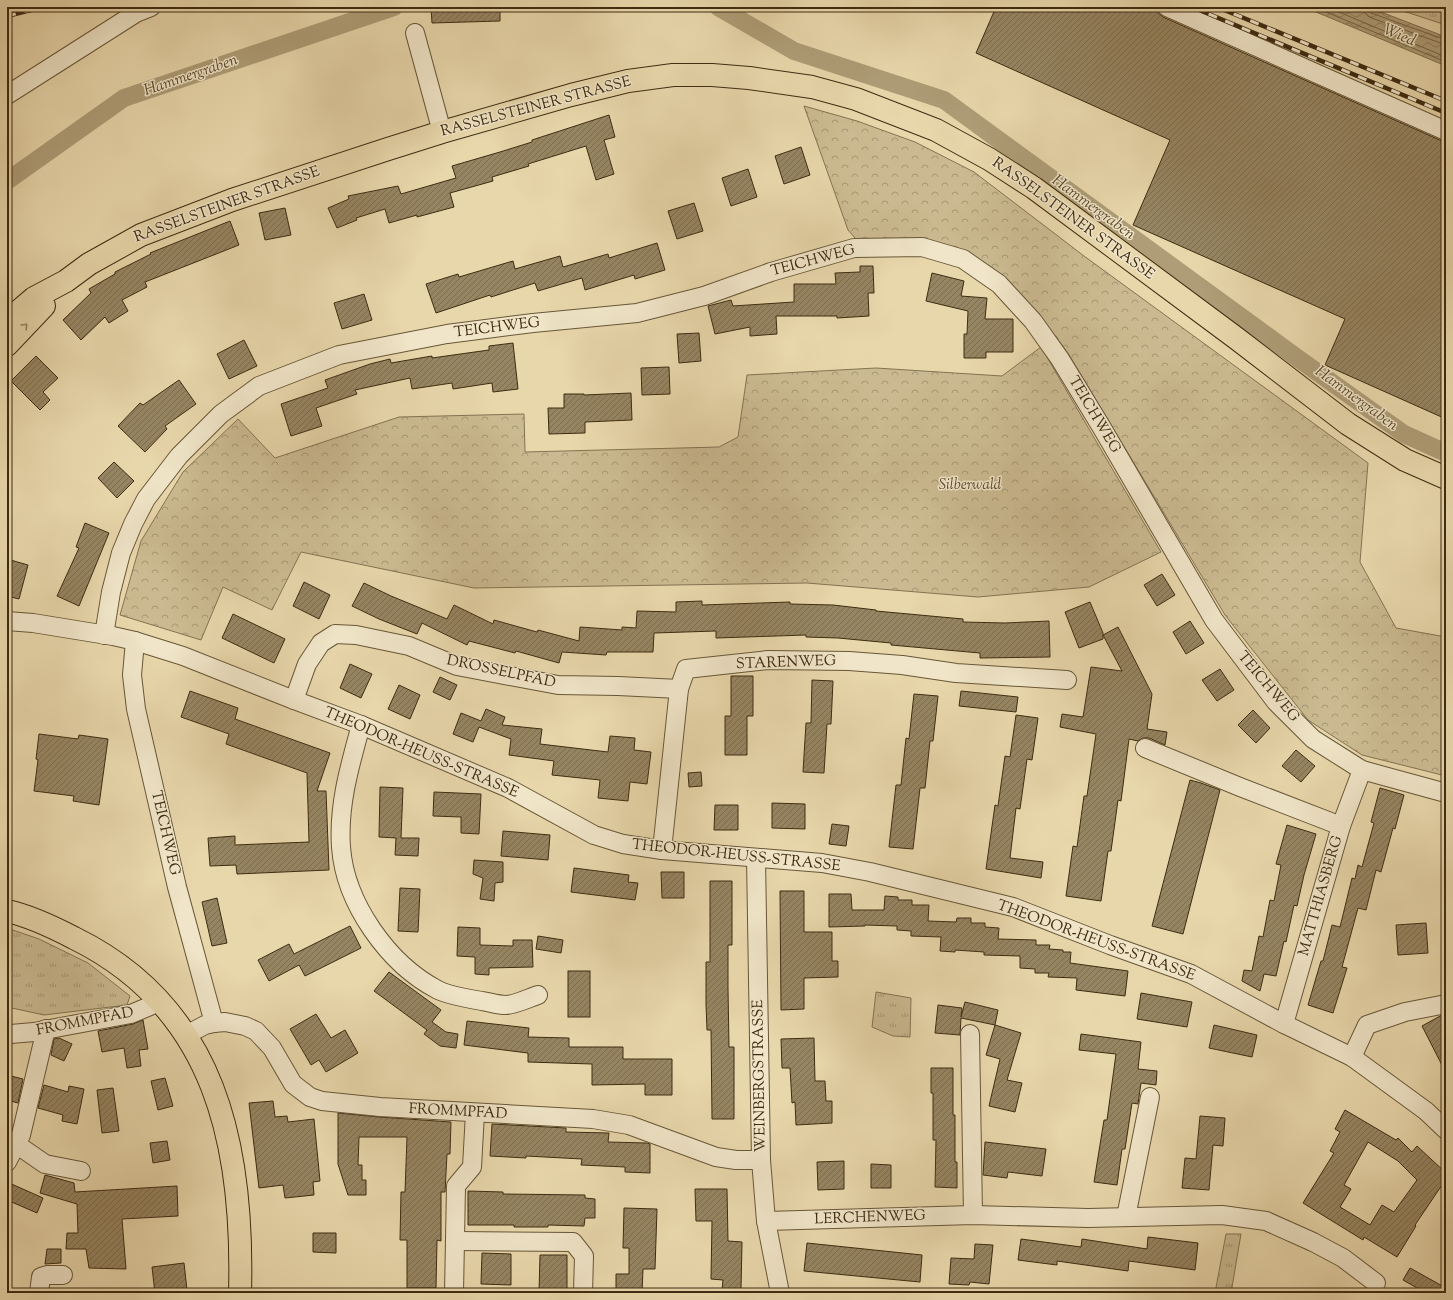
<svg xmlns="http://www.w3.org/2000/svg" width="1453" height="1300" viewBox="0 0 1453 1300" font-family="'Sorts Mill Goudy',serif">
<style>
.grass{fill:url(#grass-tufts);stroke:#847352}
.forest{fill:url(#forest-crowns);stroke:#847352}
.water{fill:url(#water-waves);stroke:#81704f}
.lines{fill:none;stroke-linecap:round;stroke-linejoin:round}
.shore{stroke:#766444;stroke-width:1}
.canal{stroke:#ae9d77;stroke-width:18}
.building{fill:url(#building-hatch);stroke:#3e2c12;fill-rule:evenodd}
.minor-casing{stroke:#685738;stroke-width:20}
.major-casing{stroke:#3e2c12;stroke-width:24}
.minor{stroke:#f0e5c8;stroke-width:18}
.major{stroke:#e8d7ab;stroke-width:22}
.rail-casing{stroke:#3e2c12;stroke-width:4.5}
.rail{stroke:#f0e5c8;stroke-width:3;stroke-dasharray:9;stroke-linecap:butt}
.oneway{stroke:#93825e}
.labels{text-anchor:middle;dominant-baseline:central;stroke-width:3;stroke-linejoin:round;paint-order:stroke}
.street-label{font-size:15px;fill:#3e2c12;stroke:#f0e5c8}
.park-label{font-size:15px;font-style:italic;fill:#5a482b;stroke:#f0e5c8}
.water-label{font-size:16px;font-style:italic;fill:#5a482b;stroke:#f0e5c8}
</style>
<defs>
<pattern id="grass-tufts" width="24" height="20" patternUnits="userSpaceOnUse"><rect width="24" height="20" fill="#cbba91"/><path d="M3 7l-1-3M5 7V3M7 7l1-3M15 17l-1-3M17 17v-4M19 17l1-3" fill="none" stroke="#a69775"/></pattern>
<pattern id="forest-crowns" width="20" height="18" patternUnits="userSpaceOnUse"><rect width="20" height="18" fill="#cbba91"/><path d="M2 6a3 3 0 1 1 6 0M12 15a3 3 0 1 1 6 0" fill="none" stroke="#a69775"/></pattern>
<pattern id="water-waves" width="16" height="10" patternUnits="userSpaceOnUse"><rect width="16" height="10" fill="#ae9d77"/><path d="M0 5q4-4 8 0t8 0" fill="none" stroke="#8f8060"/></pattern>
<pattern id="building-hatch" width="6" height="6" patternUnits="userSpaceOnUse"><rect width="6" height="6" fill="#968562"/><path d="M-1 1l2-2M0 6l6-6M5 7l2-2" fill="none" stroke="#7c6d4f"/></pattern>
</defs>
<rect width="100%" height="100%" fill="#e8d7ab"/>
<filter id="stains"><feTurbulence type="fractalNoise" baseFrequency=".005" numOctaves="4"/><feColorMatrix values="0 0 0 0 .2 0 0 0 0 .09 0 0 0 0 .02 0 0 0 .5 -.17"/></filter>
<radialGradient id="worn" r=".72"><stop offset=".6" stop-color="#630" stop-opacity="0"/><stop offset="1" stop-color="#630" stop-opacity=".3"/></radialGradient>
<g class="grass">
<path d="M1391,7H1446V25Z"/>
<path d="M7,928L39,939L88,963L130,996L127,1005L44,1015L7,1007Z"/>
<path d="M876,992L911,998L910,1037L893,1036L872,1027Z"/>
<path d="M1226,1234H1241L1231,1293H1215Z"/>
</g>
<g class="forest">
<path d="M804,106L857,121L915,142L974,172L1084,256L1368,463L1360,562L1396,628L1446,637V776L1362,755L1308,720L1225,615L1068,353L1041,317L1003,279L924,239H856L848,230Z"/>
<path d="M1041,347L1161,552L1089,587L978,597L807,583L474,588L301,552L272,610L223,587L201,640L120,615L141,541L183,472L238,419L275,458L399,417L524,414L525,452L719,447L738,437L747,375L876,368L1002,376Z"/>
</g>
<path class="water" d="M1304,7H1368L1446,37V66Z"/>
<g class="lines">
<g class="shore">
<path d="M1314,7L1446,62"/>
<path d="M1327,7L1446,57"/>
<path d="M1363,7L1365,13L1369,17L1446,45"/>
<path d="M1368,7L1369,10L1371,13L1446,40"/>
</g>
<g class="canal">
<path d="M718,7L794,51L944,100L1296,357L1404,434L1446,453"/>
<path d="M7,181L124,98L394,7"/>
</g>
</g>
<g class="building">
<path d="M431,7H500V21L432,23Z"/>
<path d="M996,7H1157L1158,13L1163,17L1442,141H1446V419L1325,365L1345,319L1133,225L1170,140L976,53Z"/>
<path d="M609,115L615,137L604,140L614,174L596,180L586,146L528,164L529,166L492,177L493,181L450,193L454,207L417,217V215L389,223L385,209L356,218L357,220L337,228L328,208L349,199L348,196L398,186L401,194L456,178L452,166L500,152L532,142V140Z"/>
<path d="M801,147L810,175L784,184L775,156Z"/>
<path d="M748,169L757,197L731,206L722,178Z"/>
<path d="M694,203L703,231L677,239L668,211Z"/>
<path d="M285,208L291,235L265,240L259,213Z"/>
<path d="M230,221L239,245L145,282L147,287L122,300L128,311L109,323L105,317L81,340L63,320L91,293L89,289L115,274V272L151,254L150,253Z"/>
<path d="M657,243L665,270L635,279L634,275L585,290L582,278L538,291L535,283L491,297L490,295L436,313L426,284L458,274L459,277L513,261L515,269L560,256L563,267L608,254L609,258Z"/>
<path d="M860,266H873L874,293H868L869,316L837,318V316H776L777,334L750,336V327L715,334L708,306L731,300L733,306L794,302V284H836L835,273L860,272Z"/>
<path d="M932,273L964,281L961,296L987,298L985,319H1013V352H986V358H964V334H967L968,311L926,301Z"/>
<path d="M364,294L372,320L342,329L334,303Z"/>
<path d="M699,333L701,361L679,363L677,334Z"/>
<path d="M244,340L257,366L229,379L217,354Z"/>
<path d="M513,343L518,389L493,392L492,383L453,389L452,383L412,389L410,378L355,390L357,394L316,408L322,426L291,436L281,404L328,388L325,380L370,364L390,359L391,363L432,356V358L489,350V346Z"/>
<path d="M36,356L58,378L43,392L50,400L40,410L11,381Z"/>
<path d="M669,367L670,394L642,395L641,368Z"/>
<path d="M179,380L196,404L165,426L167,429L145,452L118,426L140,403L143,405Z"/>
<path d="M631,393L632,420L585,422V433L549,434L548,408H564V394H584V395Z"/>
<path d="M114,462L134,481L117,498L98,478Z"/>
<path d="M85,523L109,533L79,606L57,596L79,548L76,547Z"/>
<path d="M7,559L28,565L19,599L7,596Z"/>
<path d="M1162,574L1175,595L1157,606L1144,585Z"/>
<path d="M304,582L330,595L319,619L293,606Z"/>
<path d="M364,583L391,596L447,619L454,605L493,624L494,620L537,632L538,630L579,641L580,627L622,630V627L636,628L637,611L676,612V602L702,601V605L790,602V604L833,605L876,610V611L963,619V622L1005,623L1049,621L1050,657L980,658V653L891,645V643L838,638L806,637V635L716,638V631L654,633L653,652H607L606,655L562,652L559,663L516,651L515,653L469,641L467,645L422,623L417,634L379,619L352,606Z"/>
<path d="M1090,602L1103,633V639L1079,648L1065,612Z"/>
<path d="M233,614L285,639L274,663L222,638Z"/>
<path d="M1190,621L1204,643L1186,654L1173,632Z"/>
<path d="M1118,627L1152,694L1147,729L1167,732L1165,745L1149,738H1143L1138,741L1129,739L1121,801L1118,800L1111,851H1108L1101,901L1066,896L1073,846L1077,847L1084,796H1087L1096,734L1060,727L1062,714L1083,717L1091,667L1122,671L1103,635Z"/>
<path d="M350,664L372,674L361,698L340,688Z"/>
<path d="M1220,669L1234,690L1217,701L1202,680Z"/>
<path d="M731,676H753V716H747V755H725V716H731Z"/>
<path d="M440,677L457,685L450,700L433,692Z"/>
<path d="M812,680L833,681L831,724H827L824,773L803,772L806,723H811Z"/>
<path d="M399,685L420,695L410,719L388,709Z"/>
<path d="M190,691L238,708L235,719L330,753L317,791H326L329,870L237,874L236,865L210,866L208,838L235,836V845L309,842L307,773L226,744L229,734L181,717Z"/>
<path d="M961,691L1018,697L1016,712L959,706Z"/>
<path d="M914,694L938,696L933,741H930L925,788H920L913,849L889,847L896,785H901L906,738L909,739Z"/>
<path d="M486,709L505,717L502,725L542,729L540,744L608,752L610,736L635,738L634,750L651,752L647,784L630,782L628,801L598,798L600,780L552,775L554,761L509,755L511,739L479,727L473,742L453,734L461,713L481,721Z"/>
<path d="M1253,710L1270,728L1256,743L1238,725Z"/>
<path d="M1016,715L1038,718L1032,760L1027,759L1020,809L1016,808L1010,858L1043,862L1041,878L986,869L995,805L998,806L1005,756L1010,757Z"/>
<path d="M39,734L78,739L79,735L108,739L99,805L73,801L74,796L34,791L38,760L36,759Z"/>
<path d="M1296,750L1315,766L1301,782L1282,766Z"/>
<path d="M701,772L702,786L689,787L688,773Z"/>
<path d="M1190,780L1201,783L1220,790L1183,934L1152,926Z"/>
<path d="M380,787L403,788L401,838H419L418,856L395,855L396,838L379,837Z"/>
<path d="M1380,788L1404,795L1395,829L1393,828L1381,872L1376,870L1366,910L1358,908L1342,967L1347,968L1333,1013L1308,1005L1321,961H1323L1332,925L1340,927L1352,878L1355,879L1358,865L1362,867L1374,823L1371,822Z"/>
<path d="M434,792L481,794L479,834L461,833V817L433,816Z"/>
<path d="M772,803L805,804V829L772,828Z"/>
<path d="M715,805H738V830H714Z"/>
<path d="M832,824L849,826L846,846L829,844Z"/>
<path d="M1287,825L1316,834L1304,875L1297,906L1294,905L1286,942L1284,941L1276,976L1264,974L1260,991L1242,981L1244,970L1252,971L1259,936L1263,937L1270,900L1274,901L1281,865L1276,864Z"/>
<path d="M503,831L550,835L548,860L501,856Z"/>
<path d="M474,860L503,862V882L495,883L494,901L480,899L483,878L473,874Z"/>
<path d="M574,868L629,875L628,882L638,883L635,900L571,892Z"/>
<path d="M661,872H684V898H662Z"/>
<path d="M710,881H732V945H728V988L729,1047H734V1119H712L711,1030H707L706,1004V962H710Z"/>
<path d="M400,888L420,889L418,932L398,931Z"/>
<path d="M780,891H804V932H832V961H838V977L804,978V1009L781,1010Z"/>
<path d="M829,894H851L852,910H884L885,896L898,897V900H912V905H929L928,921L956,922L957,918H971V923H985V927L999,928L998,939L1036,940V945H1050L1049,949L1063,950V952H1071L1070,963L1128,971L1125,996L1076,990L1077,978L1048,977L1049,973H1035V969L1020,968V956L984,955V952L955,950V952L940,951L941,937L911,936V931L897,930V926L865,925V926L829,927Z"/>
<path d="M217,898L227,943L212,946L202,902Z"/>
<path d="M1426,923L1428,953L1398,955L1396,925Z"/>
<path d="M350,926L361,948L305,976L299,965L269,981L258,960L289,944L294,954Z"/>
<path d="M458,927L480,928V945L513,946V940H532L533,967L489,968V975L475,974V957L457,956Z"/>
<path d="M538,936L563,940L561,953L536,949Z"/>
<rect x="568" y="971" width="22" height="46"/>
<path d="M389,972L441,1010L432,1022L446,1032L458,1034L456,1048L440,1046L424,1034L427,1030L374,991Z"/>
<path d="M1141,993L1192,1002L1187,1027L1137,1019Z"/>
<path d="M965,1002L998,1010L995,1025L961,1018L960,1035L935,1033L938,1005L962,1008L961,1017Z"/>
<path d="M316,1014L331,1038L345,1030L358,1053L326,1072L319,1060L311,1065L290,1029Z"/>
<path d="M1442,1015H1446V1073L1422,1026Z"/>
<path d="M143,1020L148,1049L139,1050L141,1066L127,1068L124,1048L102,1052L98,1031L133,1024Z"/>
<path d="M467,1021L529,1028L528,1037L569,1038V1047H623V1059H672V1095H645V1084L592,1085V1064L528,1062V1053L464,1045Z"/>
<path d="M995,1025L1021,1033L1007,1080L1022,1083L1015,1112L989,1106L1000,1059L986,1055Z"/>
<path d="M1214,1025L1257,1035L1252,1057L1209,1048Z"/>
<path d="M1081,1034L1141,1042L1138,1069L1157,1071L1156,1085L1141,1083L1138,1104L1132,1103L1125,1149H1122L1117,1185L1094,1182L1104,1120H1107L1116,1054L1079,1050Z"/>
<path d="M59,1038L72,1044L64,1061L51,1055L54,1039Z"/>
<path d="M814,1038L815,1081H825L826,1101H832V1123L796,1125L795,1102L792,1103L790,1068H782L781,1039Z"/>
<path d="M931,1068H953V1115H955V1162H957V1188L935,1187L936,1140H933V1093H931Z"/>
<path d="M7,1075L23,1079L18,1103L7,1100Z"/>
<path d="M165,1078L173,1106L158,1110L151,1081Z"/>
<path d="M44,1085L68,1092L69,1086L84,1089L77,1124L62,1121L63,1115L38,1108Z"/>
<path d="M113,1088L119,1131L102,1133L97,1090Z"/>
<path d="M273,1101L275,1117L287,1116L288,1122L314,1119L320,1181L313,1182L314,1195L285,1198L283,1185L259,1188L249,1103Z"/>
<path d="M1345,1110L1396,1140L1398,1138L1412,1152L1417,1146L1446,1173V1179L1415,1225L1416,1226L1397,1257L1364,1237L1363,1240L1303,1203L1334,1153L1330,1151L1340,1132L1335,1129ZM1368,1142L1398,1161L1417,1180L1394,1212L1382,1205L1370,1225L1340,1207L1351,1189L1344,1185Z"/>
<path d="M338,1113L379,1117L451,1122L450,1154H447L445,1192H441V1241L437,1240L436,1288H407V1240H400L401,1192H405L407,1137H359L358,1165H362V1180H366V1195H348L338,1164Z"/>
<path d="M1200,1116L1225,1118L1223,1146L1213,1145L1209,1190L1182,1188L1185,1158L1196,1159Z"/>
<path d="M492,1124L566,1128V1132L609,1133L608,1142L647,1143L650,1144V1173L625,1172V1167L581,1165L582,1159L526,1156V1158L490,1156Z"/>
<path d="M167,1141L170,1160L153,1163L150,1143Z"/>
<path d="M985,1142L1046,1149L1042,1176L1008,1172L1007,1178L983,1175Z"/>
<path d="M844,1161V1189L818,1190L817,1162Z"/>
<path d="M871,1164L891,1165V1188H871Z"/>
<path d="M45,1175L74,1183L75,1192L177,1186L178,1216L122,1219L126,1269L89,1268L86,1249H66L67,1233H78L77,1204L40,1193Z"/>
<path d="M7,1182L43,1198L37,1213L7,1200Z"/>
<path d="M695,1189H727L728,1241L742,1242L741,1290H722L723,1280L711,1279L712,1221H696Z"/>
<path d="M468,1191L503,1192V1194L585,1195V1198L595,1199V1218H585L584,1226L548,1225V1227H514V1225H468Z"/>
<path d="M624,1208L657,1209L655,1269H643L642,1293H616V1274H629V1248H623Z"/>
<path d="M313,1233H336V1253L313,1252Z"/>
<path d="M1148,1237L1198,1243L1195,1270L1129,1261L1128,1271L1057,1261V1265L1018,1260L1021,1239L1081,1247L1082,1239L1147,1249Z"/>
<path d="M807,1243L922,1255L920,1282L804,1271Z"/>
<path d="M975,1244L993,1245L989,1284L970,1282L969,1285L949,1284L951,1258L974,1259Z"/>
<path d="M47,1249H61V1263L45,1264Z"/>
<path d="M482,1253L511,1254V1285L481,1284Z"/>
<path d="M540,1255H567V1293H539Z"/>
<path d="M184,1263L187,1290L155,1293L152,1267Z"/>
<path d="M1410,1268L1446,1288V1293H1426L1403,1280Z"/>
</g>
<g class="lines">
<defs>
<g id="minor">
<path d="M1167,7L1446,131"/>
<path d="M415,33L442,132"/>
<path d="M7,95L136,13L151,7"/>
<path d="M7,621L33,623L113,636L135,641L183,656L294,700L361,725L508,788L594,835L623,844L662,850L822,863L870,872L1013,907L1110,945L1191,974L1284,1024L1352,1057L1426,1111L1446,1130"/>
<path d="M104,635L111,592L121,553L133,524L146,499L179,456L221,414L259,386L339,355L447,334L533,323L637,313L704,296L771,272L854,248L922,247L963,259L999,284L1033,321L1060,359L1102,428L1214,620L1276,702L1313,739L1362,770L1446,793"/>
<path d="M135,641L132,675L136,709L177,887L214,1023"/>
<path d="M294,700L307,664L321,643L335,634L356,635L409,646L457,666L558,685L618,686L679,689"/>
<path d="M361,725C350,765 338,805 341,847C345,903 388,964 438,990C448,995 470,999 482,1001C489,1002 498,1005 506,1005C514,1005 529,998 538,995"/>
<path d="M1145,748L1240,787L1341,826"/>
<path d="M662,850L679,689L686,669L768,660L849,661L902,665L956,673L1067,680"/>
<path d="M756,858L761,1160L766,1221L780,1293"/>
<path d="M1284,1024L1341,826L1362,770"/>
<path d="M7,1033L11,1034L34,1032L131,1014L150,1006L159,1000"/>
<path d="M970,1034L973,1215"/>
<path d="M186,1035L205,1025L214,1023L225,1022L245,1026L256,1031L272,1048L293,1084L310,1097L322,1101L380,1107L593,1119L629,1125L716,1157L736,1160H761"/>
<path d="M1352,1057L1367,1025L1405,1012L1446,1004"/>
<path d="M16,1144L45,1164L81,1171"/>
<path d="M7,1162L21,1135L46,1029"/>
<path d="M1126,1217L1150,1097"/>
<path d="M766,1221L973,1215L1088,1218L1222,1215L1266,1221L1313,1242L1343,1258L1376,1283"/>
<path d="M455,1241L573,1242L584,1256L583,1293"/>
<path d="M39,1293L41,1277L47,1275H63"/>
<path d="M454,1293L456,1186L472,1167L475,1113"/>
</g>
<g id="major">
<path d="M7,321L34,298L66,281L89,264L141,235L232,200L388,149L442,132L571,95L628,81L673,75H712L749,78L812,87L856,99L936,130L989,159L1034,188L1236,338L1348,424L1405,460L1446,478"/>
<path d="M7,345L44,306"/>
<path d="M7,911C30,916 53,927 74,938C217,1008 244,1147 240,1293"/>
</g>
</defs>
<use href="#minor" class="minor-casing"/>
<use href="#major" class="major-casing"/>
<use href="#minor" class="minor"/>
<use href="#major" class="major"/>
<defs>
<g id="rail">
<path d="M1192,7L1446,113"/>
<path d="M1217,7L1446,101"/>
<path d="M7,16L43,7"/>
</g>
</defs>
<use href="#rail" class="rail-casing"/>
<use href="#rail" class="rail"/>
</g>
<defs><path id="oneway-chevron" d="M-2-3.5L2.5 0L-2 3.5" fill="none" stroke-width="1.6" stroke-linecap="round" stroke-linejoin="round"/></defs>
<use class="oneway" href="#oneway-chevron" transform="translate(25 326) rotate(-46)"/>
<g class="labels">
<g class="street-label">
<text transform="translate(536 107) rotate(-15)">RASSELSTEINER STRASSE</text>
<text transform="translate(227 205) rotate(-20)">RASSELSTEINER STRASSE</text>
<text transform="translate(1073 219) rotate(36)">RASSELSTEINER STRASSE</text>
<text transform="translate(813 261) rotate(-15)">TEICHWEG</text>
<text transform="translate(497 328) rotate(-7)">TEICHWEG</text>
<text transform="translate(1094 415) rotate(59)">TEICHWEG</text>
<text transform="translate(786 663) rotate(-2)">STARENWEG</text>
<text transform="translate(501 672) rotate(12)">DROSSELPFAD</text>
<text transform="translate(1268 687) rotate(50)">TEICHWEG</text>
<text transform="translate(421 753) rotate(23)">THEODOR-HEUSS-STRASSE</text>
<text transform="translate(165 833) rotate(77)">TEICHWEG</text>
<text transform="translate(736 856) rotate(6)">THEODOR-HEUSS-STRASSE</text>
<text transform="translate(1321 896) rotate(-74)">MATTHIASBERG</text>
<text transform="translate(1096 941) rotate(20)">THEODOR-HEUSS-STRASSE</text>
<text transform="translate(85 1022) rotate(-11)">FROMMPFAD</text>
<text transform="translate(760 1076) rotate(-91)">WEINBERGSTRASSE</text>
<text transform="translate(458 1112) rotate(3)">FROMMPFAD</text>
<text transform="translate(870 1218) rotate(-2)">LERCHENWEG</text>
</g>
<g class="park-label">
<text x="970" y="485">Silberwald</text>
</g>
<g class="water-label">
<text transform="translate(1399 36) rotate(23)">Wied</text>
<text transform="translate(191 76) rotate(-19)">Hammergraben</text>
<text transform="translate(1093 208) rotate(36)">Hammergraben</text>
<text transform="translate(1356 399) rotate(36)">Hammergraben</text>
</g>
</g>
<rect width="1453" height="1300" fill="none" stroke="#e8d7ab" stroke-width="24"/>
<rect x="8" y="8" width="1437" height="1284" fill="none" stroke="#3e2c12" stroke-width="2"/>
<rect x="12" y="12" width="1429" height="1276" fill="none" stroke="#3e2c12"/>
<rect width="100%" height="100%" filter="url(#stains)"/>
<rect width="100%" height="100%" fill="url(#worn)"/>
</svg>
